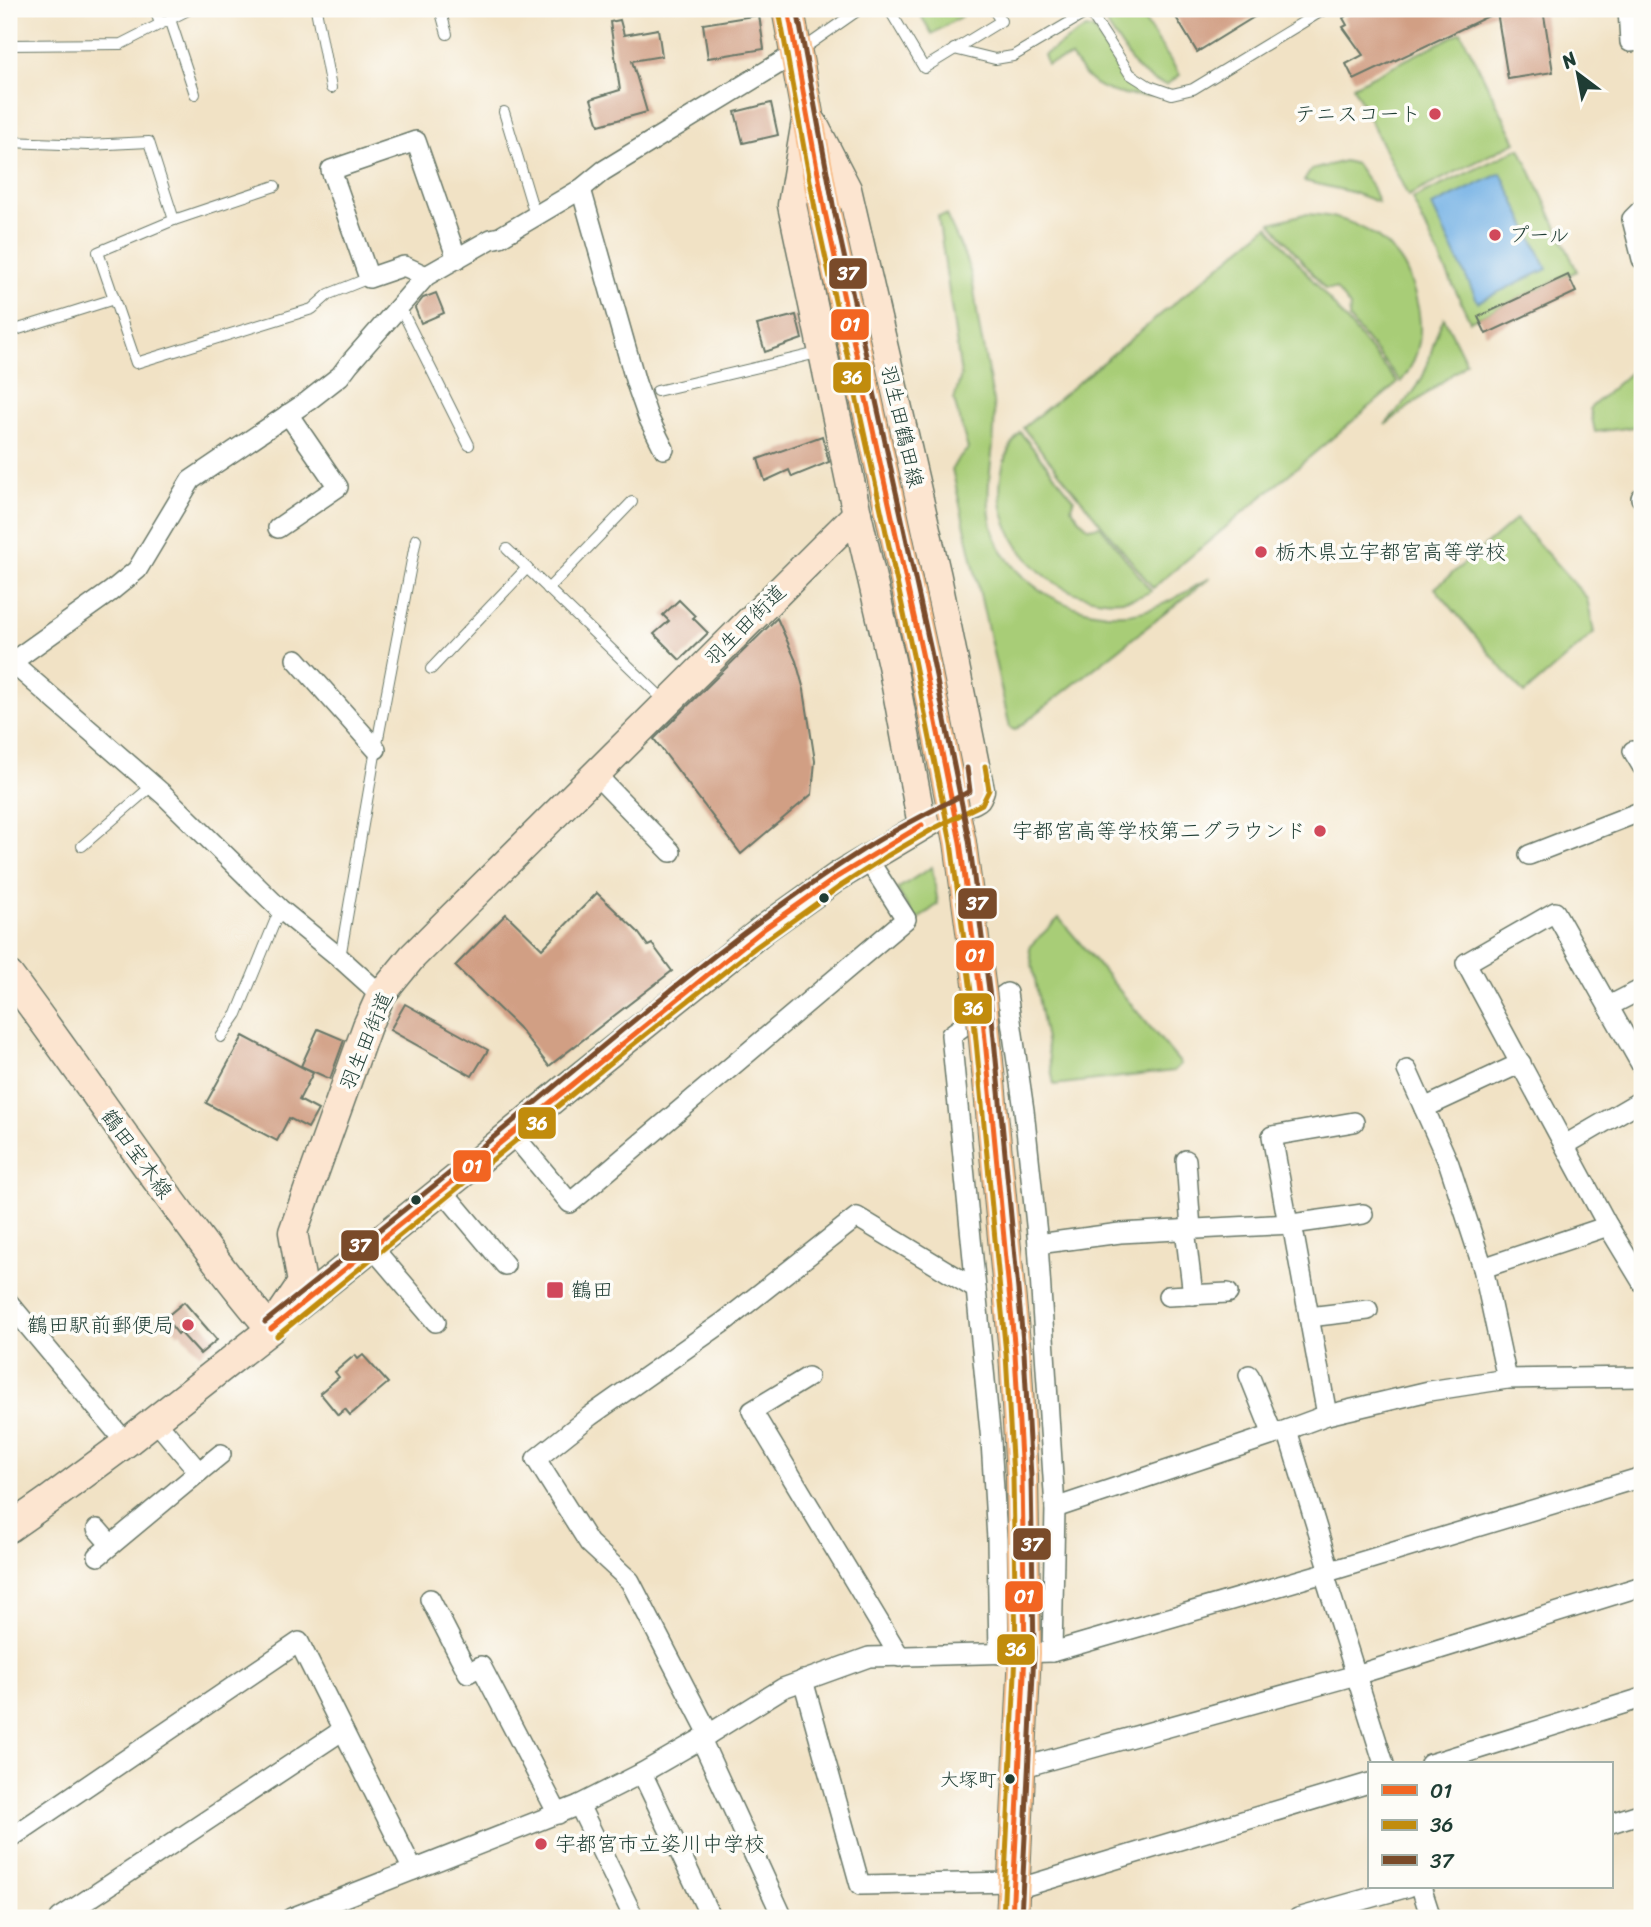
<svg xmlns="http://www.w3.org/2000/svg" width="1651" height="1927" viewBox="0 0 1651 1927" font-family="Sriracha,'Klee One',sans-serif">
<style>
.green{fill:#a8cd77;stroke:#648556;stroke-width:2}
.water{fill:#73b1e5;stroke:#49778c;stroke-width:2}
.building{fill:#d19f84}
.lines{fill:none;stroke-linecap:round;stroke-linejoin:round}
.lane-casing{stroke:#687767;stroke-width:12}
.street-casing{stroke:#687767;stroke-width:22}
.secondary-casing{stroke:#687767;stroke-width:31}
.primary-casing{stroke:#687767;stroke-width:34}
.lane{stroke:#fff;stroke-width:10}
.street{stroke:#fff;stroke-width:19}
.secondary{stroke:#fce5d0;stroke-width:28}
.primary{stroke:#f8bd89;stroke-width:32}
.primary-bridge-casing{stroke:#687767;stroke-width:34;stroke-linecap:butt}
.primary-bridge{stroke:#f8bd89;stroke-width:32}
.bus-1-casing{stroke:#fdfcf7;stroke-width:10}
.bus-2-casing{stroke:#fdfcf7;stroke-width:10}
.bus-3-casing{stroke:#fdfcf7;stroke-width:10}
.bus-1{stroke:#f26522;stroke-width:5}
.bus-2{stroke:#c18c0d;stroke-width:5}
.bus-3{stroke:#7a4b2a;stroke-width:5}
.poi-dot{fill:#d1495b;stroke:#fdfcf7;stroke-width:2.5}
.bus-dot{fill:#1f3d34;stroke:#fdfcf7;stroke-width:2.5}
.labels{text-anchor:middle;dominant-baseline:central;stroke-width:7;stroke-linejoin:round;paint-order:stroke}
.bus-label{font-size:19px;fill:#1f3d34;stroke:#fdfcf7;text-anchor:end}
.poi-label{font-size:21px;fill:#1f3d34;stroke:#fdfcf7;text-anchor:start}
.street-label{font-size:21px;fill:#1f3d34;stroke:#fdfcf7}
.line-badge{stroke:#fdfcf7;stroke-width:2.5}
.badge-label{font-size:19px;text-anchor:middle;font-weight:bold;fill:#fff}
</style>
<rect width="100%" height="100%" fill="#fdfcf7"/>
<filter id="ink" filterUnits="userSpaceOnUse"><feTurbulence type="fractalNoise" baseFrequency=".0143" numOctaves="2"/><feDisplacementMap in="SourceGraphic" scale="14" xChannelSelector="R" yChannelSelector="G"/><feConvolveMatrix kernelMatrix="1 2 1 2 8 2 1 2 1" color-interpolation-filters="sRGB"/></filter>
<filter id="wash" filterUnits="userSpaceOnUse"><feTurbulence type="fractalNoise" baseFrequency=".00686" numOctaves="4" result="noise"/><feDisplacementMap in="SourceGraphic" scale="28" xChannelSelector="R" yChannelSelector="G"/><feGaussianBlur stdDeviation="1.57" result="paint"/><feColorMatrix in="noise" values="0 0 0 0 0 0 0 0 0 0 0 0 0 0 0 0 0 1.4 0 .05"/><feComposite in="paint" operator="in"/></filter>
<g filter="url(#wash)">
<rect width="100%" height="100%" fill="#f1e2c5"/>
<g class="green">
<path d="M917,9H958L962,16L932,34Z"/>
<path d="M1114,9H1137L1180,75L1166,85L1154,81L1136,68L1102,17Z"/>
<path d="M1086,28L1094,30L1131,84L1153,96C1131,96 1106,95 1089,79C1082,73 1077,64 1071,57L1047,64L1044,55Z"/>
<path d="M1461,32L1516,142L1408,196L1353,86Z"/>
<path d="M1520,148L1577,271L1470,321L1412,199Z"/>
<path d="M1344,161L1356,164L1372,187L1378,202L1351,192L1304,181L1311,170Z"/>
<path d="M1304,214C1338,214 1374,228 1396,255C1407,267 1412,284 1416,299C1424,330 1421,356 1401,382L1349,319L1350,307L1336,289H1325L1271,223Z"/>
<path d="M946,215C954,232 963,250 969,268C975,286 976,307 979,326C984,353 991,382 994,410C997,450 982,485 992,526C1005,583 1078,622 1134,613C1161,609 1187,591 1210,578L1015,730L1010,728L952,469L957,460L968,449L954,400L961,375L938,216Z"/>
<path d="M1268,226L1398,383L1153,588L1023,428Z"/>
<path d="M1444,318L1466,362L1459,369L1385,425C1399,408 1414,396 1423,376C1432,357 1433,335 1444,318Z"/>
<path d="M1642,362V426L1595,432L1590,408Z"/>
<path d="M1020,432L1074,499L1071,507L1080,520L1089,528L1100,526L1151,591C1138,599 1119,602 1104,600C1026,592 968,499 1020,432Z"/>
<path d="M1516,519L1587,598L1594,633L1524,694L1435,588Z"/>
<path d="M932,867L938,904L916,921L897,889Z"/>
<path d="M1059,918L1181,1064L1174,1071L1054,1085L1029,947Z"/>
</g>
<path class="water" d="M1501,173L1547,269L1478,302L1432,206Z"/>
<g id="blocks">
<g class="building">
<path d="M1171,9H1267L1197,52Z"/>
<path d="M1356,9H1543L1553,72L1508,79L1497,12L1354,80L1346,64L1363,55L1343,27L1347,25L1343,18Z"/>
<path d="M759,15L764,49L708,58L703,24Z"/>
<path d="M620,20L624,35L658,29L662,56L632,61L647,112L599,125L591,99L620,90L610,22Z"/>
<path d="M771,103L778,135L743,143L735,112Z"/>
<path d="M1568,275L1576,292L1486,334L1478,317Z"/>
<path d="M436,293L444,313L421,323L415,308L423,298Z"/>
<path d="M796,315L802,339L765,352L757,325Z"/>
<path d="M822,436L829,462L792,477L789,470L765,481L758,459Z"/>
<path d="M679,600L695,616L693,618L708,633L680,660L654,634L669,621L663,615Z"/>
<path d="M777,618L796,661L804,690L815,761L812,794L741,854L654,739Z"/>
<path d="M597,893L637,931L648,946L652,944L672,971L549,1066L518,1027L455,966L506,914L542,949Z"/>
<path d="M405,1004L488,1050L472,1076L390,1030Z"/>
<path d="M318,1029L344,1040L330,1079L301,1066Z"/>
<path d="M243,1036L313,1073L299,1100L318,1110L308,1128L289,1118L277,1141L206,1103Z"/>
<path d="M184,1302L217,1340L200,1354L180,1332L178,1334L165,1318Z"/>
<path d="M355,1355L358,1359L363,1355L388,1383L350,1415L345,1409L338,1415L320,1393L339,1377L335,1372Z"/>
</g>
</g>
</g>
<g filter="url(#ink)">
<use href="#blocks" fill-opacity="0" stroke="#687767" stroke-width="2"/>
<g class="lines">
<defs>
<g id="lane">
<path d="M155,9L160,24"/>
<path d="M316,9L331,88"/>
<path d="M440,9L447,34"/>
<path d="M889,9L924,68L1001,21L993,9"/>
<path d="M170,19L195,94"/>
<path d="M9,45L121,44L190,9"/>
<path d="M954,49L995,59L1013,56L1089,11L1130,74L1149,86L1172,94L1193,89L1325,9"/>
<path d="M800,51L860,9"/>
<path d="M504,112L535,215"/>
<path d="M9,142L88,145L149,142L174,220L98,252L136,363L312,309L329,294L369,278"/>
<path d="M174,220L275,186"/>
<path d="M400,307L469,445"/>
<path d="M9,332L114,299"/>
<path d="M657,391L822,352"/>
<path d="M507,549L666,702"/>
<path d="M548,589L632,502"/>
<path d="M431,669L527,568"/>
<path d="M82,846L153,785"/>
<path d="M340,958L376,749L416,539"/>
<path d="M221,1037L237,1014L280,909"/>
</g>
<g id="street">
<path d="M1628,9L1630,42L1642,41"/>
<path d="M581,189L636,383L648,417L664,449"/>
<path d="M1642,209L1632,219L1642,259"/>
<path d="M426,276L404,266L369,278L331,170L416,141L457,259"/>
<path d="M1641,498H1642"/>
<path d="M278,528L338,487L288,414"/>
<path d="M296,659L376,749"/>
<path d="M9,660L164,795L280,909L340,958L381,995"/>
<path d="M9,664L110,592L137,570L191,480L308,401L340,376L349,364L426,276L491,239L500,237L581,189L603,171L796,53"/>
<path d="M1633,751L1642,766"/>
<path d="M595,774L671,852"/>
<path d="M1529,855L1642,811"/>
<path d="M1000,998L1007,993L1024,1110L1038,1244L1055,1508L1052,1652"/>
<path d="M1609,1006L1642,989"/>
<path d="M962,1027L951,1035L991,1441L997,1539L999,1654"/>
<path d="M1642,1066L1555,912L1466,963L1608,1226L1642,1282"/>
<path d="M1407,1070L1449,1164L1483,1268L1507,1379"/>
<path d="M1424,1108L1521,1063"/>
<path d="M512,1133L570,1203L906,919L867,858"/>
<path d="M1565,1145L1642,1100"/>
<path d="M1186,1160L1191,1229"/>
<path d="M442,1190L505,1265"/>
<path d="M1288,1224L1272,1136L1354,1122"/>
<path d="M1292,1224L1327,1415"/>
<path d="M1185,1229L1193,1295"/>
<path d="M1038,1244L1120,1233L1292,1224L1363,1214"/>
<path d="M372,1247L436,1322"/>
<path d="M1483,1268L1608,1226"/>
<path d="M1168,1296L1228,1293"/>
<path d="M9,1303L126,1443"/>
<path d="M1309,1317L1368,1310"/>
<path d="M1249,1375L1273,1435"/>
<path d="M808,1377L752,1411L900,1657"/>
<path d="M1287,1430L1330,1571"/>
<path d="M199,1472L221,1454"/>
<path d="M1055,1508L1273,1435L1327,1415L1429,1391L1507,1379L1642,1377"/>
<path d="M97,1529L111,1545"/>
<path d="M98,1556L199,1472L155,1420"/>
<path d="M1324,1573L1384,1764"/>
<path d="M430,1599L468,1673L481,1666L558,1814"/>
<path d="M803,1680L860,1885L1013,1882"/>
<path d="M709,1734L630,1581L589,1543L536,1459L590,1416L725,1321L857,1217L976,1289"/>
<path d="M701,1739L783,1918"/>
<path d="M1430,1764L1642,1698"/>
<path d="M1020,1768L1356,1675L1642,1586"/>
<path d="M642,1773L711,1918"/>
<path d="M579,1805L634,1918"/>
<path d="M1611,1823L1642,1813"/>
<path d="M9,1839L299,1642L413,1870"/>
<path d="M1421,1887L1431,1918"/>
<path d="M1013,1890L1369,1783"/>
<path d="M60,1918L343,1730"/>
<path d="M291,1918L579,1805L642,1773L701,1739L783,1688L869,1657L1052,1652L1324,1573L1642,1477"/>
<path d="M1298,1918L1408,1887"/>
</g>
<g id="secondary">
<path d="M806,121L792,205L857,514L892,665L922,825"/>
<path d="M813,123L847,189L937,577L980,790L977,797L972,800"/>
<path d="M9,975C69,1055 125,1138 185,1219C212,1256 240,1294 271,1329"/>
<path d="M292,1311L478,1161L566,1088L764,929L837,877L931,821"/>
<path d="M9,1528L49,1500L126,1443L271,1329L302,1283L293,1232L367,1026L381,995L412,957L857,514"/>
</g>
<g id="primary">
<path d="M788,9L825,212"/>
<path d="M1012,1918L1025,1653L1022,1477L1015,1353"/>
</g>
</defs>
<use href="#lane" class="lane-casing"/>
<use href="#street" class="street-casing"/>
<use href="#secondary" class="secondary-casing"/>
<use href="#primary" class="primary-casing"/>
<use href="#lane" class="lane"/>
<use href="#street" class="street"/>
<use href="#secondary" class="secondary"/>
<use href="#primary" class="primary"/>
<defs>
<path id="primary-bridge" d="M825,212L922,653L960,842L981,998L1015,1353"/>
</defs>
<use href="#primary-bridge" class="primary-bridge-casing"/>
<use href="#primary-bridge" class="primary-bridge"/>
<defs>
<g id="bus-1">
<path d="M788,9L825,212L922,653L960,842L981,998L1015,1353L1022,1477L1025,1653L1012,1918"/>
<path d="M271,1329L764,929L837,877L922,825"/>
</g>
<g id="bus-2">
<path d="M779,11L816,214L913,655L951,843L972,999L1006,1354L1013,1477L1016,1653L1003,1918"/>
<path d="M277,1336L630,1047L756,947L842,885L887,856L933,829L982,804L989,790L985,766"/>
</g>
<g id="bus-3">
<path d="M797,9L834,210L931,651L969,840L990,997L1024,1352L1031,1477L1034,1653L1021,1918"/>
<path d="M265,1322C351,1252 439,1183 524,1112C638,1017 751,919 877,841C907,823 939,807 970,791L967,768"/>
</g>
</defs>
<use href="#bus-1" class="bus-1-casing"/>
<use href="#bus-2" class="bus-2-casing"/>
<use href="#bus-3" class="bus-3-casing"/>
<use href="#bus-1" class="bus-1"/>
<use href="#bus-2" class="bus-2"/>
<use href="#bus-3" class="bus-3"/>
</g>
</g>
<g class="poi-dot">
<circle cx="1435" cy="114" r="7"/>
<circle cx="1495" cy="235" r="7"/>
<circle cx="1261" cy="552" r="7"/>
<circle cx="1320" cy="831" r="7"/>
<rect x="546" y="1281" width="18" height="18" rx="3.5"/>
<circle cx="188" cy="1325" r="7"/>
<circle cx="541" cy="1844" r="7"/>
</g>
<g class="bus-dot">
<circle cx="824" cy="898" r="6"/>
<circle cx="416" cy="1200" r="6"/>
<circle cx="1010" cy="1779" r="6"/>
</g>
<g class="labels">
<g class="bus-label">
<text x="997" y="1779">大塚町</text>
</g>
<g class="poi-label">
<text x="1421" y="114" text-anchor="end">テニスコート</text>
<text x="1509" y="235">プール</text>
<text x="1275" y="552">栃木県立宇都宮高等学校</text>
<text x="1306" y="831" text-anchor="end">宇都宮高等学校第二グラウンド</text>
<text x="571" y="1290">鶴田</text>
<text x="174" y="1325" text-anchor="end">鶴田駅前郵便局</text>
<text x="555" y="1844">宇都宮市立姿川中学校</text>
</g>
<g class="street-label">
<text transform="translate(902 426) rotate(77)">羽生田鶴田線</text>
<text transform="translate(745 625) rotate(-45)">羽生田街道</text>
<text transform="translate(366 1041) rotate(-67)">羽生田街道</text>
<text transform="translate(137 1154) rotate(54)">鶴田宝木線</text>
</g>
</g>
<g class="line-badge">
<rect x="828" y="257" width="40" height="33" rx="7" fill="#7a4b2a"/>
<rect x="830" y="308" width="40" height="33" rx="7" fill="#f26522"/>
<rect x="832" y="361" width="40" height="33" rx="7" fill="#c18c0d"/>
<rect x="957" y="887" width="41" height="33" rx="7" fill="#7a4b2a"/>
<rect x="955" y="939" width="40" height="33" rx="7" fill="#f26522"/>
<rect x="953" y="992" width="40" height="33" rx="7" fill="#c18c0d"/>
<rect x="517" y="1106" width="40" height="34" rx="7" fill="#c18c0d"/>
<rect x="452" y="1149" width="40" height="34" rx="7" fill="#f26522"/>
<rect x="340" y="1229" width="40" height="33" rx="7" fill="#7a4b2a"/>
<rect x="1012" y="1527" width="40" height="34" rx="7" fill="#7a4b2a"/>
<rect x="1004" y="1580" width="40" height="33" rx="7" fill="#f26522"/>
<rect x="996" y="1633" width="40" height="33" rx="7" fill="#c18c0d"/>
</g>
<g class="badge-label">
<text x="848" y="280">37</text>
<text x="850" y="331">01</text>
<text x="852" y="384">36</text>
<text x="977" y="910">37</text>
<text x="975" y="962">01</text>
<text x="973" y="1015">36</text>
<text x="537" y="1130">36</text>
<text x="472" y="1173">01</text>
<text x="360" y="1252">37</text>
<text x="1032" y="1551">37</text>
<text x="1024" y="1603">01</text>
<text x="1016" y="1656">36</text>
</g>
<rect width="1651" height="1927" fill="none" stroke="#fdfcf7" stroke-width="35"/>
<rect x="1368" y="1762" width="245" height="126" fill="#fdfcf7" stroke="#a4b0a9" stroke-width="2"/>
<rect x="1382" y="1785" width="35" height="10" fill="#f26522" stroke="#a4b0a9" stroke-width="2"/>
<text x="1430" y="1798" font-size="21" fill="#1f3d34">01</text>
<rect x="1382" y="1820" width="35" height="10" fill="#c18c0d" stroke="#a4b0a9" stroke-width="2"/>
<text x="1430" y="1832" font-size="21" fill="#1f3d34">36</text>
<rect x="1382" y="1855" width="35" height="10" fill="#7a4b2a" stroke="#a4b0a9" stroke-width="2"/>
<text x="1430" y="1868" font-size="21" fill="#1f3d34">37</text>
<g transform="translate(1578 74) rotate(328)" stroke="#fdfcf7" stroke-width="5" paint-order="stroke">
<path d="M0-5L12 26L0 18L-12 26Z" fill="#1f3d34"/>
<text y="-10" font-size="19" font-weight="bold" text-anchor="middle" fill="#1f3d34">N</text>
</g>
</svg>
